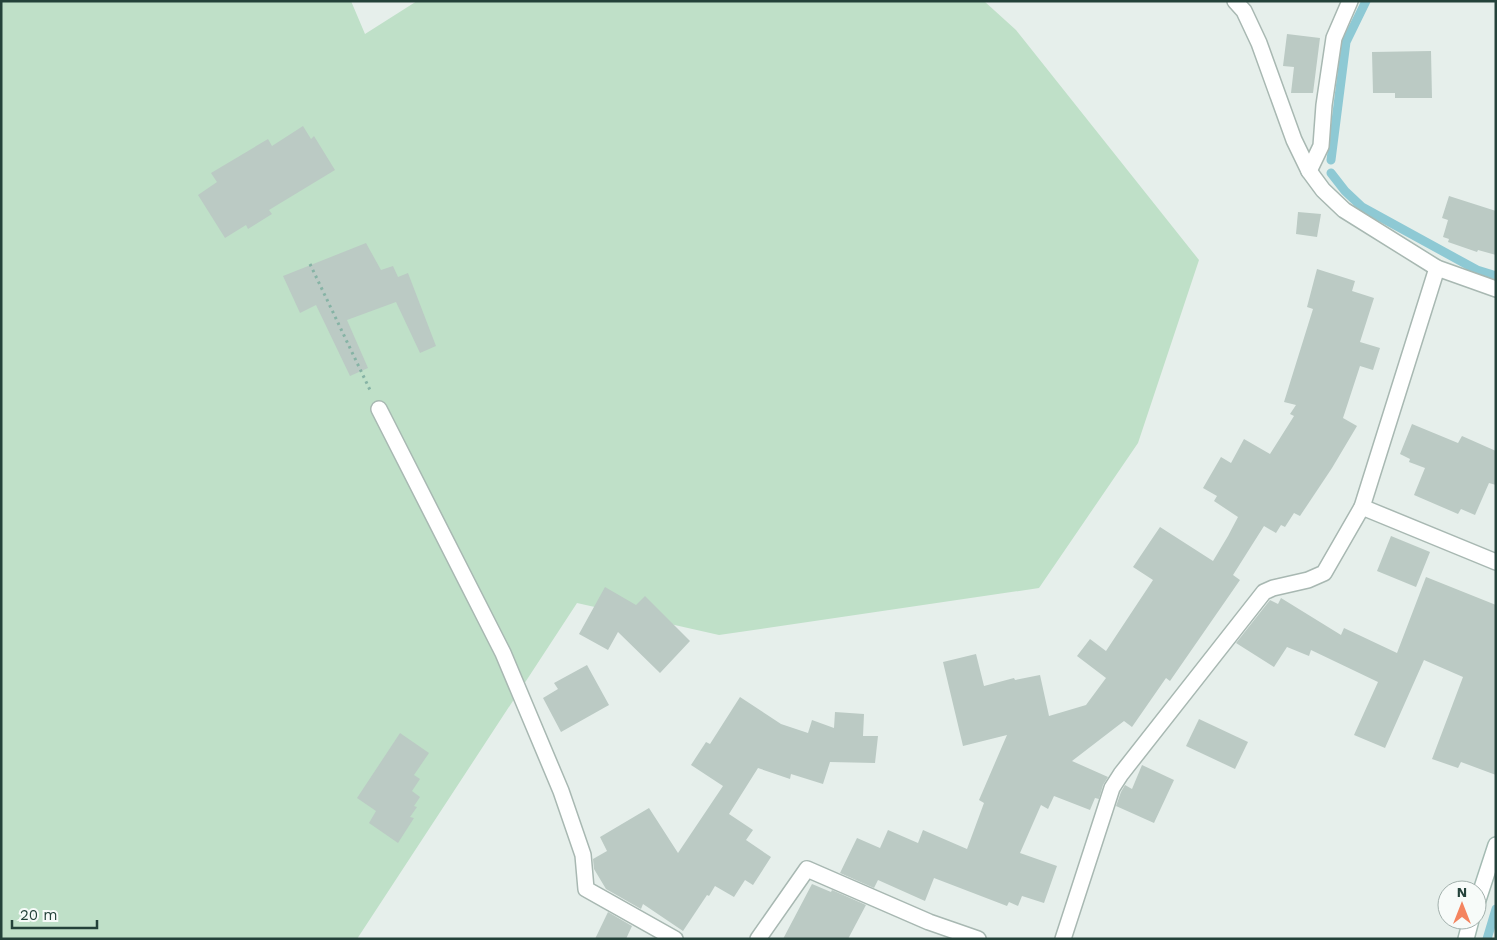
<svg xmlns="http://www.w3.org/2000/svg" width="1497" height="940" viewBox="0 0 1497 940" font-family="'Work Sans',sans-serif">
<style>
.green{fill:#bfe0c8}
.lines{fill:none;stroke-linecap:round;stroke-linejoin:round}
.stream{stroke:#8ec9d4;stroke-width:9}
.building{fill:#bbcac4}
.street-casing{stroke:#a8b8b2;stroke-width:18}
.secondary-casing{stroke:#a4bbb3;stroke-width:18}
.path{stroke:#86b3a5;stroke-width:3;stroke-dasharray:2.5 4;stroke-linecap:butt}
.street{stroke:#fff;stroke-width:15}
.secondary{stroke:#fff;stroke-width:15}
</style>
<rect width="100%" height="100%" fill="#e6efeb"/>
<path class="green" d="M1,1H351L365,34L417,1H984L1016,30L1199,260L1138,443L1039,588L719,635L577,603L357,939H1Z"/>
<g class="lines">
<g class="stream">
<path d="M1331,160L1346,42L1366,1"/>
<path d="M1331,173L1345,191L1362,207L1477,270L1496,276"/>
<path d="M1487,939L1496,909"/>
</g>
</g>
<g class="building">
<path d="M1287,34L1320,38L1313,93H1291L1294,67L1283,66Z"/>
<path d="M1431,51L1432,98H1395V93H1373L1372,52Z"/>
<path d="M303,126L311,139L314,136L335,170L269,210L272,214L248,229L246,225L225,238L198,195L217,182L211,173L268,139L272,146Z"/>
<path d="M1449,196L1496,211V255L1478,250L1477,252L1448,242L1449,239L1443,237L1448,220L1442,218Z"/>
<path d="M1298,212L1321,214L1317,237L1296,234Z"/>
<path d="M366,243L381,270L393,266L398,277L408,273L436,346L420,353L396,302L347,320L368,368L350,376L316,305L300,313L283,276Z"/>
<path d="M1317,269L1355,281L1352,291L1374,298L1360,342L1380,348L1373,370L1360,366L1343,418L1357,426L1332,468L1300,516L1294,513L1285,527L1281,525L1276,533L1264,526L1233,575L1240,580L1170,681L1166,678L1132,727L1124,721L1072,761L1108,777L1103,785L1099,799L1095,798L1090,810L1054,796L1048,809L1041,805L1020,853L1057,866L1044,903L1022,896L1018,906L1009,902L1007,906L934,878L925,901L878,880L874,888L840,873L857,838L880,848L888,830L918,843L923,830L967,849L984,803L979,800L1007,735L963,746L943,662L976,654L984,686L1014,678L1015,680L1040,675L1049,716L1086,705L1106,678L1077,656L1090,639L1106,651L1153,580L1133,567L1160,527L1213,561L1228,536L1238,517L1214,501L1217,496L1203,488L1221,457L1231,463L1244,439L1270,454L1294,416L1290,414L1296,405L1284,402L1313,309L1307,307Z"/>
<path d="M1412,424L1458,443L1462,436L1496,451V485L1489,483L1475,515L1461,509L1458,514L1414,495L1425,468L1409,462L1410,459L1400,454Z"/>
<path d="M1391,536L1430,552L1416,587L1377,571Z"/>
<path d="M1426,577L1496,605V775L1461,762L1458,768L1432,759L1463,677L1424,660L1385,748L1354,735L1378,682L1311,650L1309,656L1287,647L1274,667L1236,643L1270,600L1278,604L1281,598L1341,635L1344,628L1397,653Z"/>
<path d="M605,587L636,605L645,596L690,641L660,673L618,632L608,650L579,634Z"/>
<path d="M587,665L609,705L561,732L543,698L558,689L554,683Z"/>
<path d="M740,697L781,724L808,733L812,720L834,728L835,712L864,714L863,736H878L875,763L830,762L823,784L791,774L790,779L758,768L729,814L753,830L746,840L771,857L753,885L745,880L734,897L715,886L709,896L707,895L683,931L643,904L641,909L606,889L594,869L593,859L607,851L600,837L649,808L678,853L723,786L691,765L706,742L710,744Z"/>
<path d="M1199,719L1248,742L1235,769L1186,746Z"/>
<path d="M400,733L429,753L414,775L420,779L412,791L420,797L414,806L417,807L410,817L414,818L398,843L369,823L376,811L357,798Z"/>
<path d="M1142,765L1174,780L1154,823L1116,806L1121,792L1125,785L1132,789Z"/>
<path d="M812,884L831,892L832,890L866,905L848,939H783Z"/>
<path d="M608,912L632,926L626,939H595Z"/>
</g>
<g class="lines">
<defs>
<g id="street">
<path d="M1235,1L1244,11L1259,43L1294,140L1309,171L1323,190L1344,210L1437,268L1496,289"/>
<path d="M1309,171L1321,146L1324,105L1334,38L1350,1"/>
<path d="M379,409L503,653L561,791L583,855L586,889L675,939"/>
<path d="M1362,507L1496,562"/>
<path d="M758,939L807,869L929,922L978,939"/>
<path d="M1063,939L1112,788L1121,774L1264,592L1273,588L1308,580L1324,573L1362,507L1437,268"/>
</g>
<g id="secondary">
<path d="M1477,903L1496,845"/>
<path d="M1466,939L1471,920"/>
</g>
</defs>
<use href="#street" class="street-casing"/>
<use href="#secondary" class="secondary-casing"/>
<path class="path" d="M310,264L370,390"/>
<use href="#street" class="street"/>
<use href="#secondary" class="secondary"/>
</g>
<rect width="1497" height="940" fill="none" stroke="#24423a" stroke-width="5"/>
<g transform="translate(1462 905)"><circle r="24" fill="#f7fbf9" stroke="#a3b1ad"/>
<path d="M0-4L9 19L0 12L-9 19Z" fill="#f4845f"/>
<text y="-8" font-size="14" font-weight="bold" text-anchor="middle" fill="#24423a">N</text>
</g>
<path d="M12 920v8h85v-8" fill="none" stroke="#24423a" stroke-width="2.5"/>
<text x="20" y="920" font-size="15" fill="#24423a" stroke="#f7fbf9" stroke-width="4" paint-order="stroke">20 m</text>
</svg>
